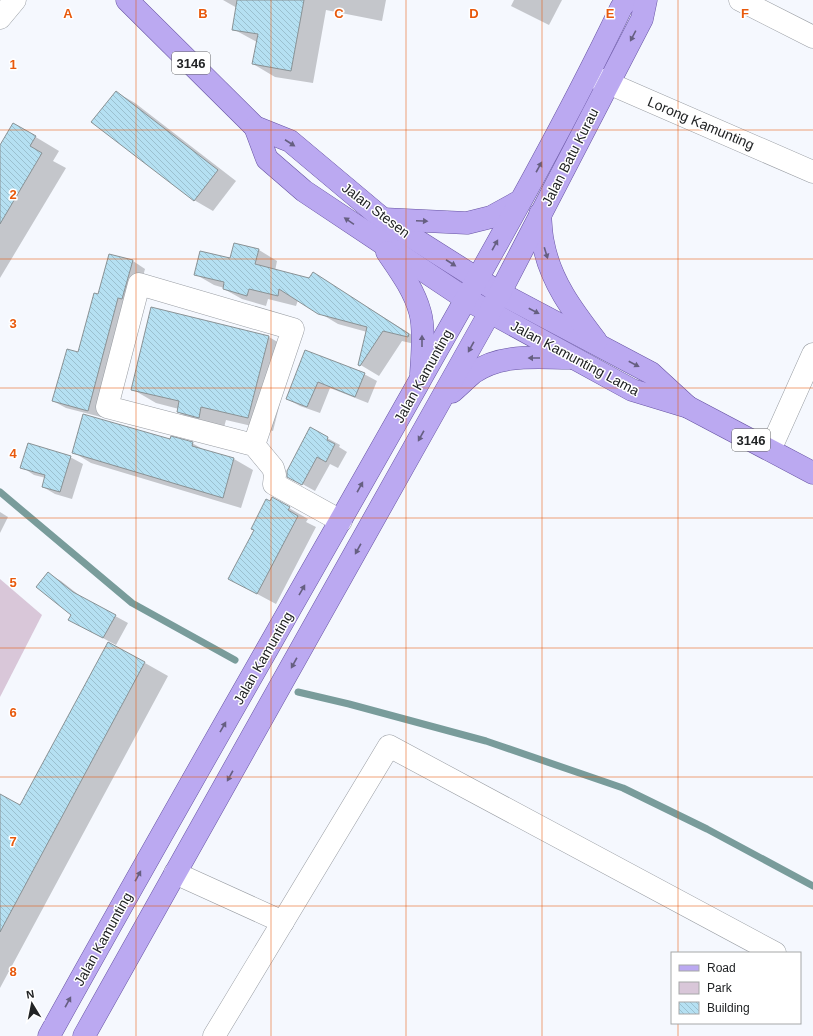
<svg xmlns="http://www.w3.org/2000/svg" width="813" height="1036" viewBox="0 0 813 1036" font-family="Helvetica,sans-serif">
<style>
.green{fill:#d9c7d9}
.shadow{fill:#0003}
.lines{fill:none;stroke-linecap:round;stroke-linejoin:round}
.stream{stroke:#799c9b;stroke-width:7}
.building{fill:url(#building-back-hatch);stroke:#8a9295}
.minor-casing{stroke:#999da3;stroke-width:23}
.major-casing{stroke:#6754a3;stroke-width:23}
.minor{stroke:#fff;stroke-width:22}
.major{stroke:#bba9f1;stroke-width:22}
.oneway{fill:#665f81}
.grid{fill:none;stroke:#e8590c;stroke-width:1;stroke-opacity:0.55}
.labels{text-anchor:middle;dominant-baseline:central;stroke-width:3;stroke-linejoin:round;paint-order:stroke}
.shield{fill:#fff;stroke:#646566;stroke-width:1}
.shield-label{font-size:13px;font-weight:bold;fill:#212325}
.street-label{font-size:14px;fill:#212325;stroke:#fff}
.grid-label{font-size:13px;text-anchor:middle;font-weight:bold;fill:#e8590c;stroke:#fff;stroke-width:3;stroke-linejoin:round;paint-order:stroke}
</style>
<defs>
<pattern id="building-back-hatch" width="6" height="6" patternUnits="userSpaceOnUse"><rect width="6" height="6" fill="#b5e0f2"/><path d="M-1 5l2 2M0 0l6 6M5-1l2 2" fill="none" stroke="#9bc0cf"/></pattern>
</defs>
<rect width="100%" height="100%" fill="#f5f8fe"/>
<path class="green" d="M0,579L42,615L0,697Z"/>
<g class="shadow">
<path d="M223,0H386L382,21L326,10L313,83L275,77L253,64L257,42L233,29L237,8Z"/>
<path d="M514,0H562L549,25L511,6Z"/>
<path d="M116,92L135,103L236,181L213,211L194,200Z"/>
<path d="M14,124L59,151L53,161L66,168L0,278V147Z"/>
<path d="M259,250L277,261L275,271L332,285L428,345L427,347L402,341L379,376L359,364L367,332L338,324L298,300L296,306L268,299L266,306L242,299L224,289V288L214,285L195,274Z"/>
<path d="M109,255L133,261L145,269L135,305L131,304L101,417L66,408L53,401L79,354L98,295Z"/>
<path d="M269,337L293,351L273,431L226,420L223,431L202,426L178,412L179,409L156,403L132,389Z"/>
<path d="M306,352L364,374L377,381L368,403L330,388L320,413L300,406L287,399Z"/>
<path d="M311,429L340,445L339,447L347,452L338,468L330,464L315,491L288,476Z"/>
<path d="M171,441L192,443L206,451L234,459L253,470L241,508L91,463L73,452Z"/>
<path d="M70,457L83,464L72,499L55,494L43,487L46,478L34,475L22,467Z"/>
<path d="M289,508L308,519L306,522L316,527L276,604L248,589L255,530Z"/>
<path d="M0,512L8,517L0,533Z"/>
<path d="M49,574L61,581L84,599L128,623L116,645L82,627L72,615Z"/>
<path d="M145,663L168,676L0,988V795L20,806Z"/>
</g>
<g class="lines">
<g class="stream">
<path d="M0,492L132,603L235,660"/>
<path d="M298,692L349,704L486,741L623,788L707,829L813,886"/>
</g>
</g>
<g class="building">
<path d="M237,0H304L291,71L252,64L258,34L232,30Z"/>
<path d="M116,91L218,170L194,201L91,122Z"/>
<path d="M13,123L36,136L30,146L42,153L0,224V145Z"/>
<path d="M234,243L259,249L255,264L309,278L313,272L409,334L408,337L383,331L360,366L358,365L367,327L318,314L279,289L278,296L249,289L247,296L223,289L224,282L194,275L200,251L230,258Z"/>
<path d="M109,254L133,260L122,299L118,298L88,411L52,401L67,349L78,352L94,293L98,294Z"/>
<path d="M151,307L269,336L248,418L201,407L199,418L177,412L179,401L131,390Z"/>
<path d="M305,350L365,373L355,397L318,382L307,407L286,399Z"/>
<path d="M83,414L170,439L171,436L193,442L192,446L234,458L223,498L72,453Z"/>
<path d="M310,427L328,437L327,440L335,444L326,462L317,457L302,485L287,477V471Z"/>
<path d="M28,443L71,456L60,492L42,487L45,475L20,468Z"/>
<path d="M272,497L290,507L288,510L298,516L257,594L228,579L254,530L251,529L266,499L270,501Z"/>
<path d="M48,572L73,592L116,615L103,638L68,620L71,615L36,587Z"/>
<path d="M108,642L145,662L0,932V794L20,805Z"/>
</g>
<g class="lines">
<defs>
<g id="minor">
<path d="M740,0L813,37"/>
<path d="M0,18L15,0"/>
<path d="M592,76L813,172"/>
<path d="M254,445L293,329L139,284L107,407L254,445L273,468L275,475L274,484L341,521"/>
<path d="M770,450L813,354"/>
<path d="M175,873L283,922"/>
<path d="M214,1036L389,746L775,953"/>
</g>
<g id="major">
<path d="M127,0L255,127L290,141L383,219L500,293L651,373L688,407"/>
<path d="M255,127L267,159L304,191L466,299L632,390L688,407L813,473"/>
<path d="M540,214C541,224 541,233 543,242C550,281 573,311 596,341"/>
<path d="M384,219L467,223L491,217L520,201"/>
<path d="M387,252C400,271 414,290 420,312C425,329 422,356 421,374"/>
<path d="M452,392C459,386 466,379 473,373C501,353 537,358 569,358"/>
<path d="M49,1036C170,817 296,600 419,382C489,258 560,135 621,8L627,0"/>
<path d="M84,1036L490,312L642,19L646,0"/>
</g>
</defs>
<use href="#minor" class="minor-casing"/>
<use href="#major" class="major-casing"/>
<use href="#minor" class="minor"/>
<use href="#major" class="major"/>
</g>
<defs><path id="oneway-solid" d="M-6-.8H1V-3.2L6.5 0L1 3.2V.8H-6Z"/></defs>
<g class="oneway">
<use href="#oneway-solid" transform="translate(633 36) rotate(118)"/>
<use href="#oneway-solid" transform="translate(290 143) rotate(33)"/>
<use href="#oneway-solid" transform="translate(539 167) rotate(-61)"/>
<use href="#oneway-solid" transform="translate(349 221) rotate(-146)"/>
<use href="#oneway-solid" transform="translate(422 221) rotate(3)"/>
<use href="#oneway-solid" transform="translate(495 245) rotate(-61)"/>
<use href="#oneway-solid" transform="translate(546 253) rotate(73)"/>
<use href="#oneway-solid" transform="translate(451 263) rotate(33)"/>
<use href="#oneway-solid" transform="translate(534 311) rotate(28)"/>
<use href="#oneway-solid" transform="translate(422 341) rotate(-90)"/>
<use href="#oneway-solid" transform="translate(471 347) rotate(119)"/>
<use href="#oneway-solid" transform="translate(534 358) rotate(-180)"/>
<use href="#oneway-solid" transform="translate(634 364) rotate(28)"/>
<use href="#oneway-solid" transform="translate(421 436) rotate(119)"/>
<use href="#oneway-solid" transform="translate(360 487) rotate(-61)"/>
<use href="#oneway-solid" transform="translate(358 549) rotate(119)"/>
<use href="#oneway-solid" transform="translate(302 590) rotate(-60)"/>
<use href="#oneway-solid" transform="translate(294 663) rotate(119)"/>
<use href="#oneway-solid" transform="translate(223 727) rotate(-60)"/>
<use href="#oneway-solid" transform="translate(230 776) rotate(119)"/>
<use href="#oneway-solid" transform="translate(138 876) rotate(-61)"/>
<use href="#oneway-solid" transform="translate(68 1002) rotate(-61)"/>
</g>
<path class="grid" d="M136,0V1036M271,0V1036M406,0V1036M542,0V1036M678,0V953M0,130H813M0,259H813M0,388H813M0,518H813M0,648H813M0,777H813M0,906H813M678,1023V1036"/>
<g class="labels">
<g class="shield">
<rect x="172" y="52" width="38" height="22" rx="3"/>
<rect x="732" y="429" width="38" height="22" rx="3"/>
</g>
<g class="shield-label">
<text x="191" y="63">3146</text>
<text x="751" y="440">3146</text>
</g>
<g class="street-label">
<text transform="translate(701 123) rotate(23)">Lorong Kamunting</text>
<text transform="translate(570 157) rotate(-63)">Jalan Batu Kurau</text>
<text transform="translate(376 210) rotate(37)">Jalan Stesen</text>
<text transform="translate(575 358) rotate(28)">Jalan Kamunting Lama</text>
<text transform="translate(423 376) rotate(-61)">Jalan Kamunting</text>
<text transform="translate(263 658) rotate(-60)">Jalan Kamunting</text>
<text transform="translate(103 939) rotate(-61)">Jalan Kamunting</text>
</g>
</g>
<g class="grid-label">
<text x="68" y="18">A</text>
<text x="203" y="18">B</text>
<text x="339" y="18">C</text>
<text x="474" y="18">D</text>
<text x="610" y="18">E</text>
<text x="745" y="18">F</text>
<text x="13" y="69">1</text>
<text x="13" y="199">2</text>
<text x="13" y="328">3</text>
<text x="13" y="458">4</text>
<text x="13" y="587">5</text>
<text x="13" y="717">6</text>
<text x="13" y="846">7</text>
<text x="13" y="976">8</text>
</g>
<rect x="671" y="952" width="130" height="72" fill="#ffffff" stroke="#a6a7a8"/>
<rect x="679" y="965" width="20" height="6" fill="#bba9f1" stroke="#a6a7a8"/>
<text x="707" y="972" font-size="12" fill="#212325">Road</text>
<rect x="679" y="982" width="20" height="12" fill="#d9c7d9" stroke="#a6a7a8"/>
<text x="707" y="992" font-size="12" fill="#212325">Park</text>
<rect x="679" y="1002" width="20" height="12" fill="url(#building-back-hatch)" stroke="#a6a7a8"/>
<text x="707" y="1012" font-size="12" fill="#212325">Building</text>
<g transform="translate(32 1004) rotate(350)" stroke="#ffffff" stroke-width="3" paint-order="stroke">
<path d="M0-3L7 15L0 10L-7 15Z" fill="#212325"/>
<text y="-6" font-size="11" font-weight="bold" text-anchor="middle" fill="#212325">N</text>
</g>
</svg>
